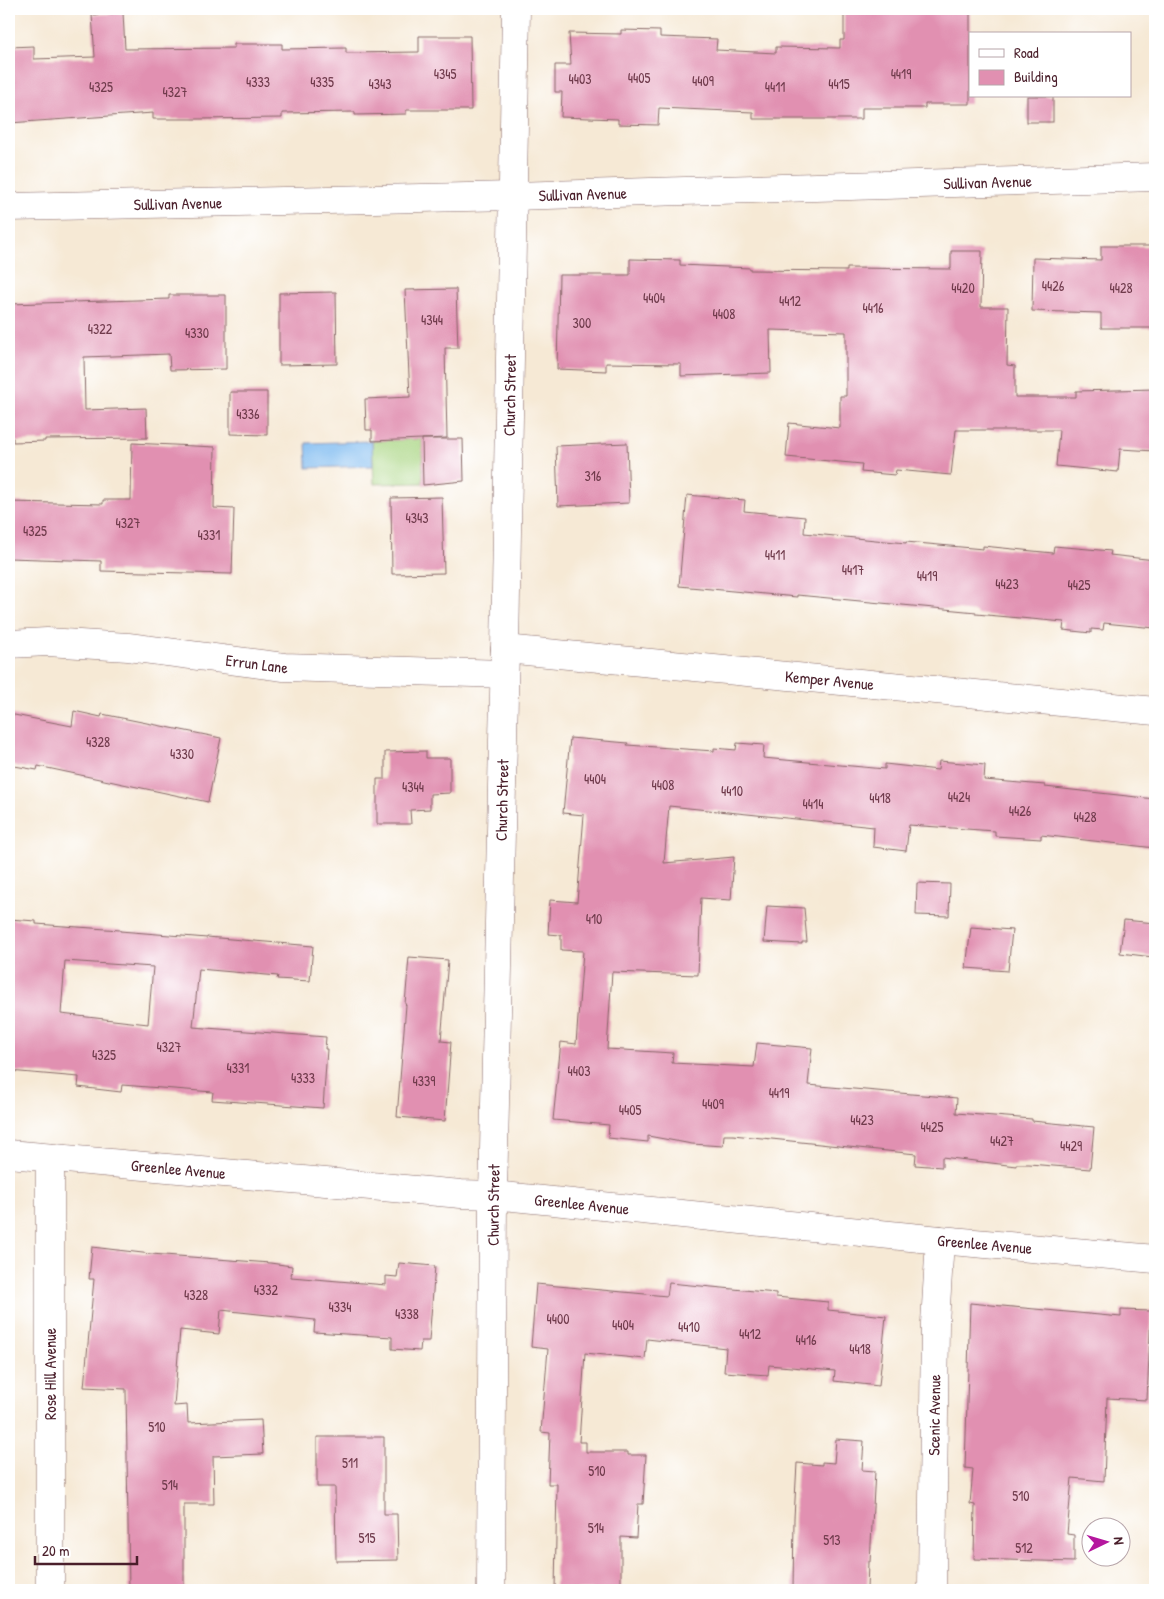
<svg xmlns="http://www.w3.org/2000/svg" width="1164" height="1599" viewBox="0 0 1164 1599" font-family="'Patrick Hand',sans-serif">
<style>
.green{fill:#a8d581;stroke:#797a56}
.water{fill:#7dbaf0;stroke:#646c8e}
.building{fill:#e190b1;fill-rule:evenodd}
.lines{fill:none;stroke-linecap:round;stroke-linejoin:round}
.minor-casing{stroke:#866666;stroke-width:29}
.minor{stroke:#fff;stroke-width:28}
.labels{text-anchor:middle;dominant-baseline:central;stroke-width:4;stroke-linejoin:round;paint-order:stroke}
.number-label{font-size:14px;fill:#703b4c}
.street-label{font-size:16px;fill:#4a1f2b;stroke:#fff}
</style>
<rect width="100%" height="100%" fill="#fff"/>
<filter id="ink" filterUnits="userSpaceOnUse"><feTurbulence type="fractalNoise" baseFrequency=".02" numOctaves="2"/><feDisplacementMap in="SourceGraphic" scale="10" xChannelSelector="R" yChannelSelector="G"/><feConvolveMatrix kernelMatrix="1 2 1 2 8 2 1 2 1" color-interpolation-filters="sRGB"/></filter>
<filter id="wash" filterUnits="userSpaceOnUse"><feTurbulence type="fractalNoise" baseFrequency=".0096" numOctaves="4" result="noise"/><feDisplacementMap in="SourceGraphic" scale="20" xChannelSelector="R" yChannelSelector="G"/><feGaussianBlur stdDeviation="1.12" result="paint"/><feColorMatrix in="noise" values="0 0 0 0 0 0 0 0 0 0 0 0 0 0 0 0 0 1.4 0 .05"/><feComposite in="paint" operator="in"/></filter>
<g filter="url(#wash)">
<rect width="100%" height="100%" fill="#f6e9d5"/>
<path class="green" d="M422,439L423,483L374,484L372,441Z"/>
<path class="water" d="M372,441L373,466L307,468L306,443Z"/>
<g id="blocks">
<g class="building">
<path d="M844,9H970V104H925V108H862V119H753V112L659,108L658,125L618,124V119L561,117L562,92H555V65H571L569,33L621,34V30L660,31V37L717,39L716,50L776,53V47L840,48V40H844Z"/>
<path d="M123,13L125,49L234,48V44H282V49L346,48V53L419,52V36H470L471,110H406V114L355,115V112L282,113V118L197,119H153V113L9,123V47L34,46V59L95,57L92,15Z"/>
<rect x="1027" y="96" width="26" height="26"/>
<path d="M1101,246H1155V328H1101V313L1032,311L1033,258L1101,260Z"/>
<path d="M951,251H982L981,307H1008L1007,365L1015,366V397H1076V391L1155,389V451L1120,449L1118,472L1056,466L1059,430H956L951,475L896,470L895,475L861,472L862,464L786,457L789,423L840,428V396H846V332L770,330L771,373L681,376V364L606,363V371L557,369L559,275H630V259L680,260V265L750,268V270L847,271V268L951,269Z"/>
<path d="M456,289L458,348H445L447,438L372,441V430H366L365,399L410,397L405,290Z"/>
<path d="M336,292L337,364L279,365V293Z"/>
<path d="M169,295H226V369L170,370L169,354L84,357L85,410L146,408L147,438L45,439V441L13,442V438H9V304L169,299Z"/>
<path d="M230,392H267V435L230,434Z"/>
<path d="M422,439H463L464,481L423,485Z"/>
<path d="M132,443L215,447L214,508L234,509L232,574L101,571V561L9,558V502L103,504V500H131Z"/>
<path d="M627,443L629,503L558,506L556,446Z"/>
<path d="M687,495L745,500L744,511L805,517L804,533L906,543V542L983,549V546L1053,553L1054,546L1111,551L1110,555L1155,560V628L1104,623L1103,630L1091,629V633L1063,630L1064,622L976,614V612L797,595V597L679,586Z"/>
<path d="M442,497L444,573L392,574L391,498Z"/>
<path d="M74,711L101,717L102,714L221,738L208,802L38,766L37,770L9,765V714L72,726Z"/>
<path d="M570,738L628,743L627,745L714,751V748L736,750L737,743L764,745L763,758L885,769V764L938,770L939,761L985,765L984,780L1045,785V787L1155,799V848L1041,835V839L995,836V831L909,825L906,851L873,847L874,827L669,806L664,863L734,857L731,900L701,898L698,975L612,972L607,1049L673,1053L672,1063L754,1067L757,1043L812,1048L808,1085L957,1098L956,1113L1032,1119V1121L1094,1127L1090,1169L1029,1164H1016V1166L942,1157V1167L915,1165L916,1154L733,1135H724L723,1146L692,1144L648,1136V1142L608,1138L609,1125L553,1120L561,1042L576,1044L583,951L561,950V935L548,934L550,900L577,902L584,815L563,813Z"/>
<path d="M426,751V758H450V793L430,794V809L410,810L411,824H377V779H385V752Z"/>
<path d="M917,883L950,884L949,916L916,915Z"/>
<path d="M767,906L804,908L807,942H802V944L764,942Z"/>
<path d="M9,919L36,921V924L120,930V931L207,938V937L313,946L310,981L277,979L278,976L199,969L193,1027L326,1037L325,1049H327L323,1108L212,1100L213,1092L122,1085L121,1092L78,1087L79,1077L9,1071ZM65,961L153,967L148,1024L61,1014Z"/>
<path d="M1124,920L1155,923L1153,957L1120,953Z"/>
<path d="M971,927L1012,930L1008,971L966,968Z"/>
<path d="M409,957L448,960L441,1041L451,1042L445,1121L397,1117L406,1005L405,1004Z"/>
<path d="M92,1247L151,1254L270,1263L292,1266L291,1277L386,1285V1276L397,1277L399,1263L435,1266L429,1341H421L420,1351L392,1349V1337L314,1332L315,1320L221,1310L219,1334L180,1330L174,1406L187,1405L188,1423L261,1420L263,1454L213,1456L214,1504H184V1590H129L126,1389L84,1387L94,1279H89Z"/>
<path d="M669,1283L776,1293V1297L828,1302V1310L886,1316L879,1386L834,1381L835,1371L769,1365L768,1375L724,1372L726,1348L647,1339L645,1359L585,1353L579,1442H586V1452H628V1455H646L643,1504H638L636,1538L621,1537V1590H555L557,1484H548L550,1433L541,1432L548,1349L531,1347L536,1284L667,1296Z"/>
<path d="M970,1303L1121,1317V1310L1151,1311L1147,1400L1107,1398L1104,1481L1072,1478L1067,1534L1074,1535V1562L974,1559L975,1505L970,1504L973,1469L965,1468Z"/>
<path d="M317,1437H384V1514H397L398,1560L336,1561L335,1487H317Z"/>
<path d="M836,1439L864,1441L862,1470L875,1471L870,1562H868L867,1590H793L794,1518L797,1463L822,1465V1462L834,1463Z"/>
</g>
</g>
</g>
<g filter="url(#ink)">
<use href="#blocks" fill-opacity="0" stroke="#866666" stroke-width="1"/>
<g class="lines">
<defs>
<g id="minor">
<path id="s1" d="M9,207L513,196L1155,177"/>
<path id="s2" d="M9,644L47,642L128,647L284,667L504,674"/>
<path id="s3" d="M505,649L1155,711"/>
<path id="s4" d="M9,1154L461,1194L493,1195L940,1240L1155,1259"/>
<path d="M50,1590V1158"/>
<path id="s5" d="M491,1590L493,1195L505,649L516,9"/>
<path id="s6" d="M932,1590L935,1323L940,1240"/>
</g>
</defs>
<use href="#minor" class="minor-casing"/>
<use href="#minor" class="minor"/>
</g>
</g>
<g class="labels">
<g class="number-label">
<text x="445" y="73">4345</text>
<text x="901" y="73">4419</text>
<text x="639" y="77">4405</text>
<text x="580" y="78">4403</text>
<text x="703" y="80">4409</text>
<text x="258" y="81">4333</text>
<text x="322" y="81">4335</text>
<text x="380" y="83">4343</text>
<text x="839" y="83">4415</text>
<text x="101" y="86">4325</text>
<text x="775" y="86">4411</text>
<text x="175" y="91">4327</text>
<text x="1053" y="285">4426</text>
<text x="963" y="287">4420</text>
<text x="1121" y="287">4428</text>
<text x="654" y="297">4404</text>
<text x="790" y="300">4412</text>
<text x="873" y="307">4416</text>
<text x="724" y="313">4408</text>
<text x="432" y="319">4344</text>
<text x="582" y="322">300</text>
<text x="100" y="328">4322</text>
<text x="197" y="332">4330</text>
<text x="248" y="413">4336</text>
<text x="593" y="475">316</text>
<text x="417" y="517">4343</text>
<text x="128" y="522">4327</text>
<text x="35" y="530">4325</text>
<text x="209" y="534">4331</text>
<text x="775" y="554">4411</text>
<text x="853" y="569">4417</text>
<text x="927" y="575">4419</text>
<text x="1007" y="583">4423</text>
<text x="1079" y="584">4425</text>
<text x="98" y="741">4328</text>
<text x="182" y="753">4330</text>
<text x="595" y="778">4404</text>
<text x="663" y="784">4408</text>
<text x="413" y="786">4344</text>
<text x="732" y="790">4410</text>
<text x="959" y="796">4424</text>
<text x="880" y="797">4418</text>
<text x="813" y="803">4414</text>
<text x="1020" y="810">4426</text>
<text x="1085" y="816">4428</text>
<text x="594" y="918">410</text>
<text x="169" y="1046">4327</text>
<text x="104" y="1054">4325</text>
<text x="238" y="1067">4331</text>
<text x="579" y="1070">4403</text>
<text x="303" y="1077">4333</text>
<text x="424" y="1080">4339</text>
<text x="779" y="1092">4419</text>
<text x="713" y="1103">4409</text>
<text x="630" y="1109">4405</text>
<text x="862" y="1119">4423</text>
<text x="932" y="1126">4425</text>
<text x="1002" y="1140">4427</text>
<text x="1071" y="1145">4429</text>
<text x="266" y="1289">4332</text>
<text x="196" y="1294">4328</text>
<text x="340" y="1306">4334</text>
<text x="407" y="1313">4338</text>
<text x="558" y="1318">4400</text>
<text x="623" y="1324">4404</text>
<text x="689" y="1326">4410</text>
<text x="750" y="1333">4412</text>
<text x="806" y="1339">4416</text>
<text x="860" y="1348">4418</text>
<text x="157" y="1426">510</text>
<text x="350" y="1462">511</text>
<text x="597" y="1470">510</text>
<text x="170" y="1484">514</text>
<text x="1021" y="1495">510</text>
<text x="596" y="1527">514</text>
<text x="367" y="1537">515</text>
<text x="832" y="1539">513</text>
<text x="1024" y="1547">512</text>
</g>
<g class="street-label">
<text stroke="none"><textPath href="#s1" startOffset="979">Sullivan Avenue</textPath></text>
<text stroke="none"><textPath href="#s1" startOffset="574">Sullivan Avenue</textPath></text>
<text stroke="none"><textPath href="#s1" startOffset="169">Sullivan Avenue</textPath></text>
<text stroke="none"><textPath href="#s5" startOffset="1195">Church Street</textPath></text>
<text stroke="none"><textPath href="#s2" startOffset="249">Errun Lane</textPath></text>
<text stroke="none"><textPath href="#s3" startOffset="326">Kemper Avenue</textPath></text>
<text stroke="none"><textPath href="#s5" startOffset="790">Church Street</textPath></text>
<text stroke="none"><textPath href="#s4" startOffset="170">Greenlee Avenue</textPath></text>
<text stroke="none"><textPath href="#s5" startOffset="385">Church Street</textPath></text>
<text stroke="none"><textPath href="#s4" startOffset="575">Greenlee Avenue</textPath></text>
<text stroke="none"><textPath href="#s4" startOffset="980">Greenlee Avenue</textPath></text>
<text transform="translate(50 1374) rotate(-90)">Rose Hill Avenue</text>
<text stroke="none"><textPath href="#s6" startOffset="175">Scenic Avenue</textPath></text>
</g>
</g>
<rect width="1164" height="1599" fill="none" stroke="#fff" stroke-width="30"/>
<rect x="969" y="32" width="162" height="65" fill="#ffffff" stroke="#b7a5aa"/>
<rect x="979" y="49" width="25" height="8" fill="#ffffff" stroke="#b7a5aa"/>
<text x="1014" y="58" font-size="15" fill="#4a1f2b">Road</text>
<rect x="979" y="70" width="25" height="15" fill="#e190b1" stroke="#b7a5aa"/>
<text x="1014" y="82" font-size="15" fill="#4a1f2b">Building</text>
<g transform="translate(1106 1542) rotate(85)"><circle r="24" fill="#ffffff" stroke="#b7a5aa"/>
<path d="M0-4L9 19L0 12L-9 19Z" fill="#b5179e"/>
<text y="-8" font-size="14" font-weight="bold" text-anchor="middle" fill="#4a1f2b">N</text>
</g>
<path d="M35 1556v8h102v-8" fill="none" stroke="#4a1f2b" stroke-width="2.5"/>
<text x="42" y="1556" font-size="15" fill="#4a1f2b" stroke="#ffffff" stroke-width="4" paint-order="stroke">20 m</text>
</svg>
